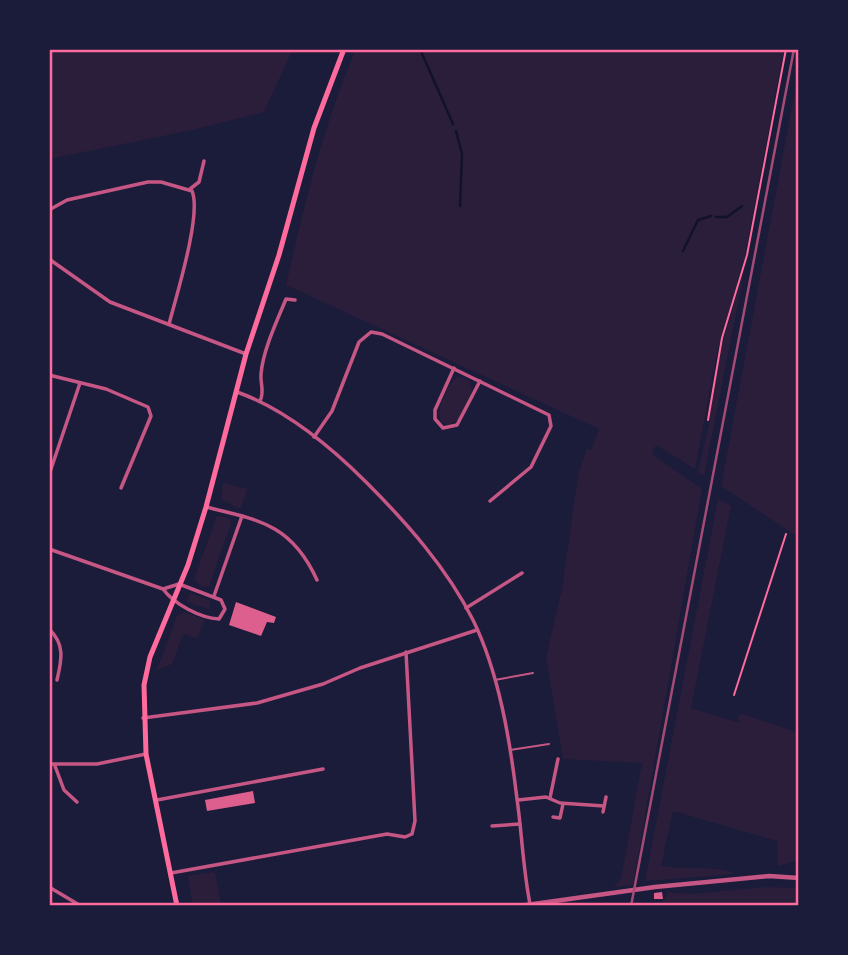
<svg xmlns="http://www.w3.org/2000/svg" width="848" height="955" viewBox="0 0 848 955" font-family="Figtree,sans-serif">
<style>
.green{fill:#2a1e3b}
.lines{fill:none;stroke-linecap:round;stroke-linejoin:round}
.stream{stroke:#12122b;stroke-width:2.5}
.building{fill:#dd5f8e}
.path{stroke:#ff6b9d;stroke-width:2}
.service{stroke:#c65784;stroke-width:2}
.minor{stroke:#c65784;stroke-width:3.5}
.tertiary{stroke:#c65784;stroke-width:4.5}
.secondary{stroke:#ff6b9d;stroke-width:5}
.rail{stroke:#a44b75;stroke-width:2.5}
.neatline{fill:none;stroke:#ff6b9d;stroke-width:2.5}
</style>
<rect width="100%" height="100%" fill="#1b1b3a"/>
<g class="green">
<path d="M49,49H293L264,112L188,131L49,159Z"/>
<path d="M356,49H784L745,255L718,348L695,469L656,445L652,454L702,489L633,885L613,887L621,879L642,763L563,759L546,657L562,589L578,475L587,449L591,450L599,429L286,285C304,205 323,125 356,49Z"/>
<path d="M799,69V538L721,486Z"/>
<path d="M770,141L704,476L698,472L710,420L708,409L724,338L748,256Z"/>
<path d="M457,377L469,380L472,391L458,420L448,425L441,422C435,409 447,385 457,377Z"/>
<path d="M223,483L248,489L240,509L221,499Z"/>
<path d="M718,499L731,506L691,708L740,723L737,717L743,714L799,733V860L778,866L777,841L673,811L661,866C682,870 725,865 735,874L645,881Z"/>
<path d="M217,516L229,518L231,523L209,586L202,587L194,579Z"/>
<path d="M190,593L210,601V609L186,602Z"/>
<path d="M185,612L205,620L197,638L183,634L172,664L157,670L177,616Z"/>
<path d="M215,872L221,906H193L188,876Z"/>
<path d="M766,887L799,888V906H661L668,892L690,894Z"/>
</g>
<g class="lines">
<g class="stream">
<path d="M420,49L453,124"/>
<path d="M456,131L462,154L460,206"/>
<path d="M716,217H727L742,206"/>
<path d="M683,251L698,220L711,216"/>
</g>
</g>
<g class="building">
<path d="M236,602L276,617L274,623L267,622L261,636L229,625Z"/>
<path d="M253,791L255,803L207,811L205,800Z"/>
<path d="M662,892L663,899H654V893Z"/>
</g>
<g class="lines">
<g class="path">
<path d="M708,420L722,338L747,255L786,49"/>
<path d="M734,695L786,534"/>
</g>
<g class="service">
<path d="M495,680L533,673"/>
<path d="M510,750L549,744"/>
</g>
<g class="minor">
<path d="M190,189L199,182L204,161"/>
<path d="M49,210L67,200L148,182H161L192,191C202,214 176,297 169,324"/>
<path d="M49,259L110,302L246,354"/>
<path d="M454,368L435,410V419L443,428L457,425L480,381"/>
<path d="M49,375L106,389L148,407L151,416L121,488"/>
<path d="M237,392C285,409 330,446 366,482C406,522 447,568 473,620C499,673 510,740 517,799C522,834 523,869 530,904"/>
<path d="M260,401C265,391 260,384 261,374C263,350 277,321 286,299L295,300"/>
<path d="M314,437L332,411L359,342L371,332L382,334L549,415L551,426L531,467L490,501"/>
<path d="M49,475L80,383"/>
<path d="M206,507C260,520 292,525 317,580"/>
<path d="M49,549L163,589C174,604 200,618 219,619L225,609L221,600L179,584L163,589"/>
<path d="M214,596L242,516"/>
<path d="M466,608L522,573"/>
<path d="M49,629C65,644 62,659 57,680"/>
<path d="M143,718L257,703L323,684L360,668L477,630"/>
<path d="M49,764H97L146,754"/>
<path d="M55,766L64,790L77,802"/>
<path d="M550,798L558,759"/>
<path d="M157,800L323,769"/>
<path d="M518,800L546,797L560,803L604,806"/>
<path d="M603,812L606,797"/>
<path d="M553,817L560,818L563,804"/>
<path d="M492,826L520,824"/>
<path d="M171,873L387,834L405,837L412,834L415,821L406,652"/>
<path d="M49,887L81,906"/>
</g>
<path class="tertiary" d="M519,906L655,887L769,876L799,878"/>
<path class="secondary" d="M177,906L146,754L144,685L150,657L188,565L206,507L246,354L279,255L314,128L344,49"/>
<path class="rail" d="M631,906L794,49"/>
</g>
<rect width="848" height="955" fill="none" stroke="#1b1b3a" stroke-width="102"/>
<rect x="51" y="51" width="746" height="853" class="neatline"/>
</svg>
